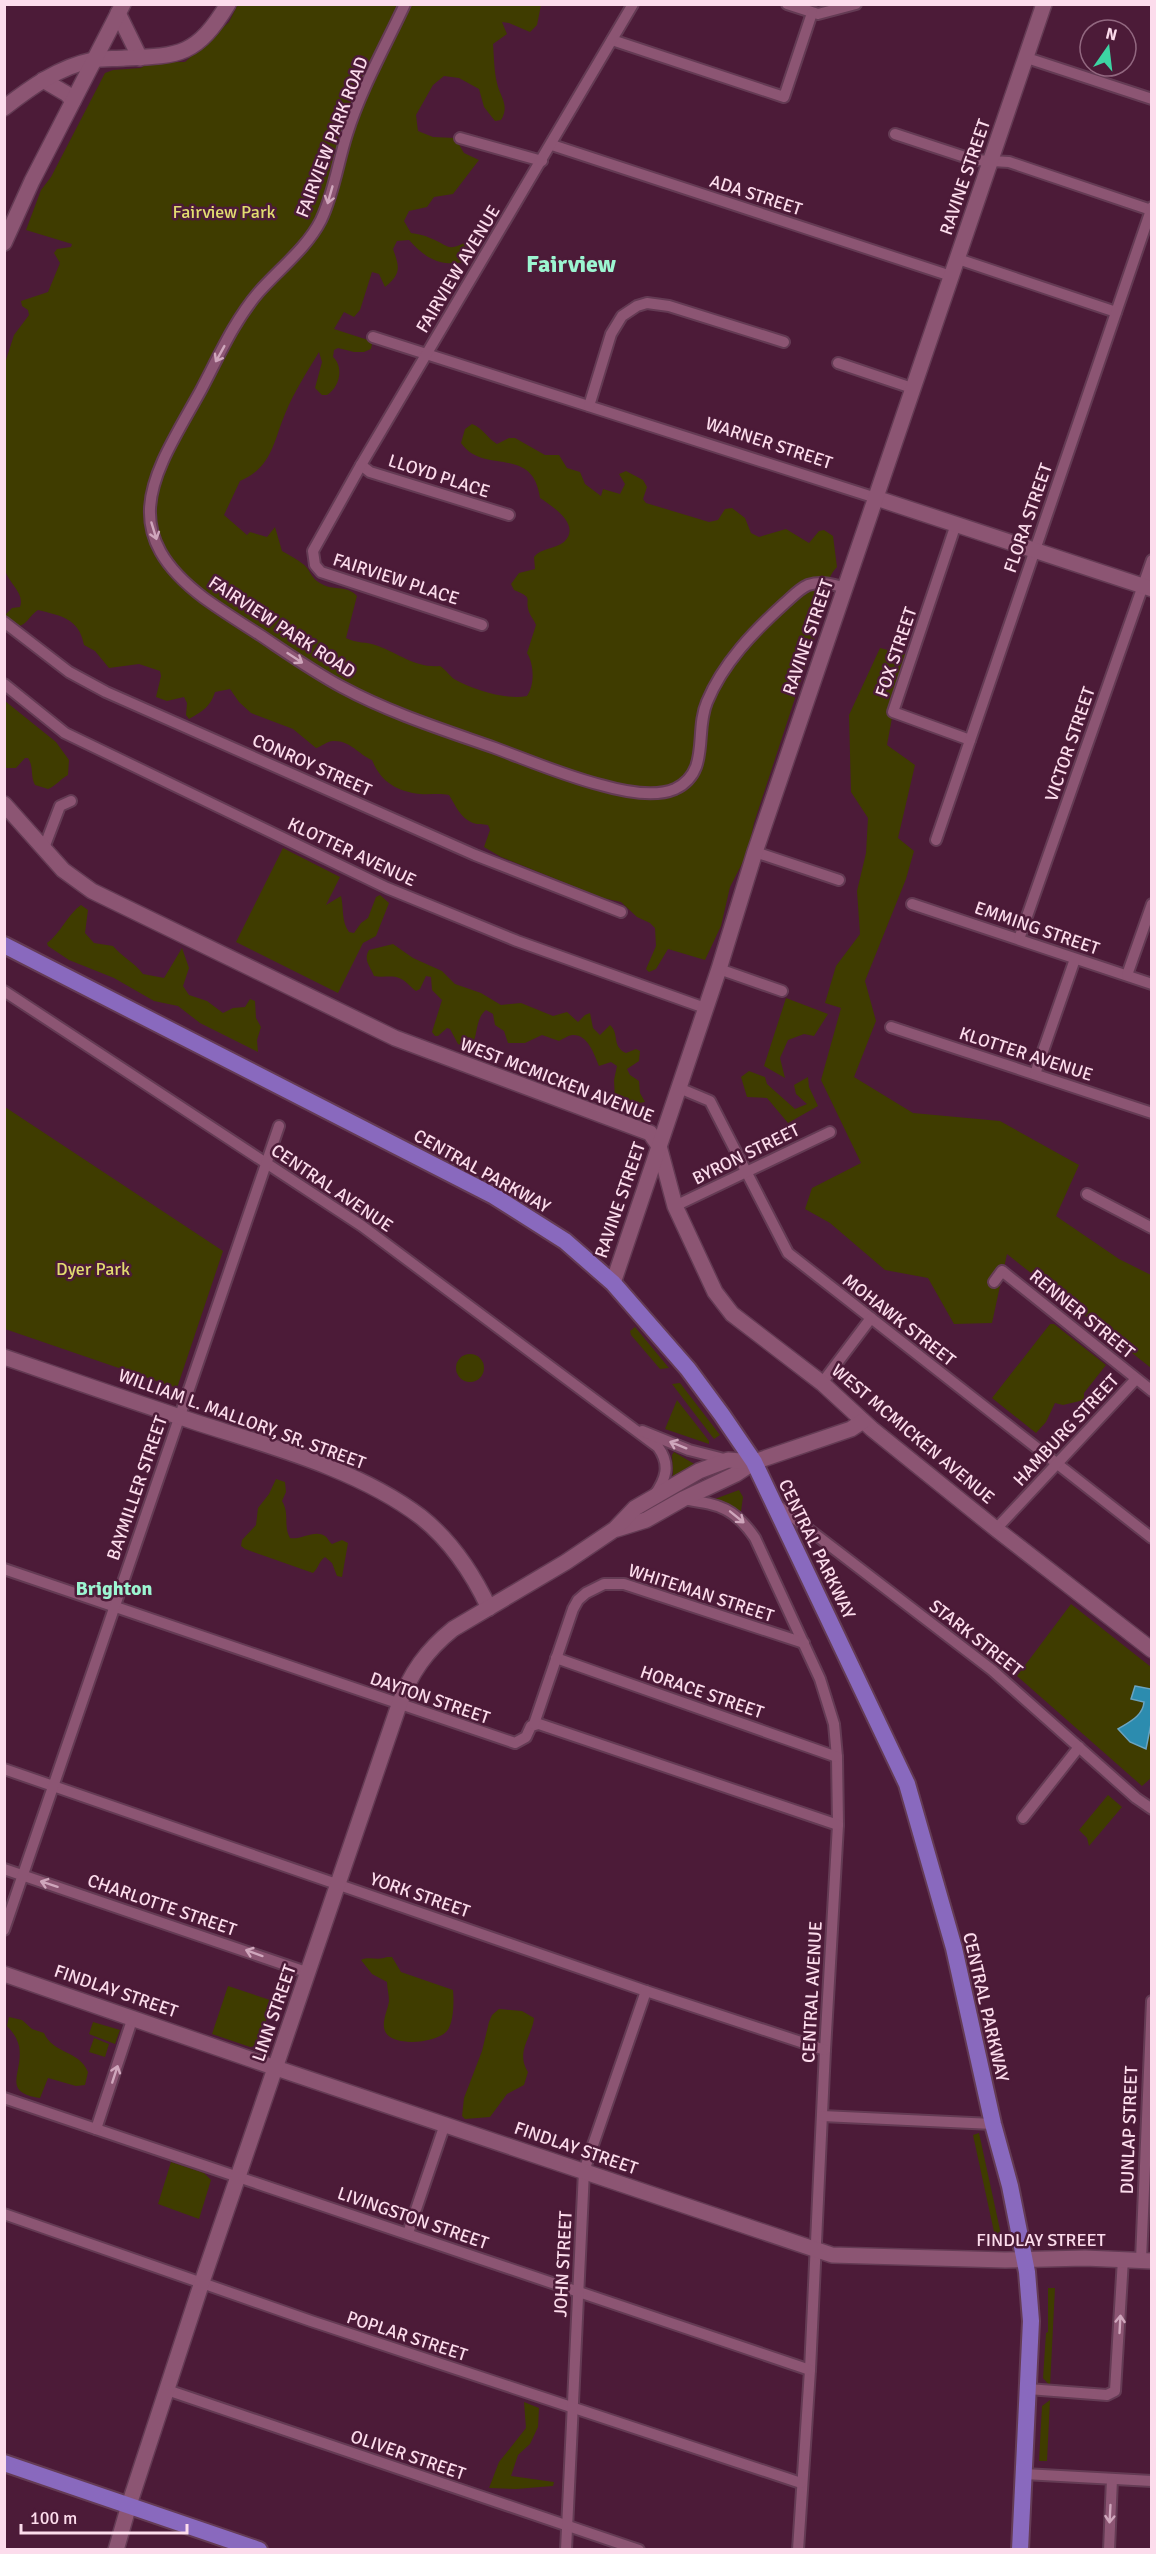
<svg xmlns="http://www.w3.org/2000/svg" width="1156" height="2554" viewBox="0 0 1156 2554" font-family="Signika,sans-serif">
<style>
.green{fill:#3f3c00}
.water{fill:#2c8caf;stroke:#6aa4c1;stroke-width:1.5}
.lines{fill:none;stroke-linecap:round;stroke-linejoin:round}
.street-casing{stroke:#643b54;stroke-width:14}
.secondary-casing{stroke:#643b54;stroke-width:18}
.primary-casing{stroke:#643b54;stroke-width:20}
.street{stroke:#8c5573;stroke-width:10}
.secondary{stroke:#8c5573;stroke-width:15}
.primary{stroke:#8969be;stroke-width:16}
.oneway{stroke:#cfa6bc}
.labels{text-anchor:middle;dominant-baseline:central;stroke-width:5;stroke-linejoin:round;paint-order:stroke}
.street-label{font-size:18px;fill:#fcdcec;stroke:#4c1b38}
.park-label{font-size:18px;fill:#e1dc70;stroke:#4c1b38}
.neighbourhood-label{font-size:20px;font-weight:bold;fill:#9cf5d1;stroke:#4c1b38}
.district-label{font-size:24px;font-weight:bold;fill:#9cf5d1;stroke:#4c1b38}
</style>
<rect width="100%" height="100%" fill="#4c1b38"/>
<g class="green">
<path d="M238,4L541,5L537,25L530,32L509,23L502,22L507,34L493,44C494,56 494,71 497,83C500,97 510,105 501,120L495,121L484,107L479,89L459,78L444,76L433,85L416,115L418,131L433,137L455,138L464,153L479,160L453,194L434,197L427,207L409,211L404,221L411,233C417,234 424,235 430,238C451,246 446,253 470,240L475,241V249L464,262C440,267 425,258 409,240L397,241L393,249C400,268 401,274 385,287L379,274L372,272L360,310L354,317L344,312L334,329L368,340L372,344L371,349L364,352H354L338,348L334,350L333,357C344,367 340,387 327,395H322L315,388L322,362L319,352C307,372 294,392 285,414C273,443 272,467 240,481L224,515L247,535L250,532L267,537L275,527L282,551C289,555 297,559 303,564C312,571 310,580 326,586C337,590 348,586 357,596L346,638C357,644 366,641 378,646C400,654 415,668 440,666C446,670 449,675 454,679C473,690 506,700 527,696C535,685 534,664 527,653L536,625C534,620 531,617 529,612C524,597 535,599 514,590L511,584L519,573L535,569L534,557C541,548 555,549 564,542C582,525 552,506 540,498C533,444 484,476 461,443L465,429L472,424C483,428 487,438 497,444L509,438H515L545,455H559L567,468L580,472L585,484L601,496L603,489L620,494L625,484L619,474L626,471L643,480L647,487L643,499L646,503L709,522L718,520L725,509L732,508L745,518L751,533L759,537L786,529L809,543L819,531L824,530L833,536L837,567C824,580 824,604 820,622L754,823L748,852L730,887L721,926L705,960L668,949L656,969L649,972L646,969L656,946L655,928L650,923L637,917L621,902L603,898L501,857L484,847L490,830L488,825C483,824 478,825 473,823C460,818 456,806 449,795C439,793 430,795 420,794C396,791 381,782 372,760C358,754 350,740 333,741C327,741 321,747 316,748L293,729L251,713L239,702L230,689L215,692C210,707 203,711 189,719L186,715L187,703L184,697L167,701L156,697L161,676L160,671L139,664L109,668L95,651L84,645C79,618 61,616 38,610C26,618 23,636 6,619V614L12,608L20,607C25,593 9,584 5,570V363L14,335L29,315L28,310L22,306L21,301L48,292L60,263L54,253L57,249L71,247L72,244L26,230L41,190L51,177L105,73L113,70L141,68C151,58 172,62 185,62L229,22Z"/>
<path d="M880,648L912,656L893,712L887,745L915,765L898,838L914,851L906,879L865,981L876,1021L854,1077L913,1113L1000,1121L1079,1165L1056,1216L1119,1259L1151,1275V1368L1007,1254L992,1323L954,1324L928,1278L885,1270L830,1223L805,1209L812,1188L861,1163L821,1080L841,1008L825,1003L836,966L860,934L857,891L866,853L868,818L851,792L849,715Z"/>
<path d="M5,701L56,742L69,760L68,775C60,779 56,786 48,789L35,785C30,776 34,767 28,758H25L16,768H5Z"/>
<path d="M283,848L340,877L326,905L341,896C344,908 341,921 349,932L354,933L361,923L368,918L376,897L380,895L389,903L376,936L363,943L338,993L236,942Z"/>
<path d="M81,905L88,910L85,933L94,943L113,946C122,957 134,962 143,974L164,978L182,948L189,968L183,986L189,995L207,1001L223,1013L233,1008L245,1007L250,999L255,1001L256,1018L261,1027L257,1040L258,1052L200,1023L178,1006L154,1001L114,978L69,960L48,946L47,943C60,934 68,914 81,905Z"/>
<path d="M393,944L413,958L442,971L455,984L481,993L501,1005L521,1003L553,1016L567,1012L578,1022L585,1015L590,1013L593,1028L600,1035L610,1025C620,1034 611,1046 626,1053L636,1049L640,1051L639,1061L627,1069L630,1075L639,1081L640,1093L645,1102L627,1105L615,1100L614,1080L617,1066L611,1062L599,1066C594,1054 588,1034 572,1035C567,1036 563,1039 559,1041L542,1035L525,1043H508L504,1031L495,1025L493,1014L486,1010C474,1020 479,1037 470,1048L458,1044L450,1029L447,1028L438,1036H435L432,1032L442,1000L432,990L431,977L426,976L420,989L416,991C410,987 407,981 399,978C392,975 382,978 374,976C370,966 363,960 369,950Z"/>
<path d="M786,998L828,1014L814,1036L804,1034L788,1040L780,1058L785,1078L764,1066Z"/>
<path d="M749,1071L765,1077L767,1084L795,1109L807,1104L796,1094L794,1085L808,1077L809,1087L818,1106L788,1123L767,1098L747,1097L741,1077Z"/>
<path d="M5,1107L223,1251L177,1388L5,1329Z"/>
<path d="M1050,1324H1054L1106,1365L1084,1393V1400L1063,1405L1055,1403L1046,1422L1036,1433L992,1398Z"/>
<path d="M635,1327L669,1368L660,1369L631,1335L630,1331Z"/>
<circle cx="470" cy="1368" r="14"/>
<path d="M680,1383L720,1435L714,1439L672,1384Z"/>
<path d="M677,1400L709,1441V1444L665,1429Z"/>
<path d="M674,1452L696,1465L670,1481L673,1474L672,1455Z"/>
<path d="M276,1479L285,1482L286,1492L282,1501C290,1514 283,1526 290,1538C301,1540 315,1529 325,1536C328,1538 329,1542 332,1544L342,1540L348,1543L342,1577L337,1576L332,1563L325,1557C318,1562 319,1568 313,1573L245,1549L241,1546L242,1540L256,1525L258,1508L269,1494Z"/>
<path d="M739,1490L743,1497L741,1511L712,1500Z"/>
<path d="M1071,1604L1151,1667V1778L1142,1786L1017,1676Z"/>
<path d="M1108,1795L1122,1807L1089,1846L1087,1838L1079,1830Z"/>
<path d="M387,1957H392L401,1972L453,1990C454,2000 454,2023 447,2031C437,2043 395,2047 386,2033C380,2024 388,2010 389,2001C389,1995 387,1988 387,1982L372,1974L361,1960C369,1956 378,1961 387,1957Z"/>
<path d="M228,1986L273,2001L257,2046L250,2047L212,2034Z"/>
<path d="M499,2009L522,2011L534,2018C532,2037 515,2052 528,2072L524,2085L507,2094L490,2117L465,2119L462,2116L464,2098L482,2051L489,2022L492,2015Z"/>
<path d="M9,2017L22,2020L32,2029L44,2033C53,2054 79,2050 88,2072L85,2085L76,2086L48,2078L40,2098C0,2092 24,2073 19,2046C17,2038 13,2032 7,2026Z"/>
<path d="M93,2022L120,2030L115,2044L89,2034Z"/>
<path d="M94,2038L109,2044L105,2057L89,2052Z"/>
<path d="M979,2133L1002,2239L996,2241L973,2135Z"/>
<path d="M171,2162L204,2173L211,2180L199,2219L158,2204Z"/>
<path d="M1048,2288H1055L1050,2386L1043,2378L1046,2333L1048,2332Z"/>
<path d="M1050,2400L1047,2461H1039L1042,2406Z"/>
<path d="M524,2402L539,2408L538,2427L530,2444L518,2455L511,2476L554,2482L553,2486L516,2489L489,2488L499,2462L526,2428Z"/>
</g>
<path class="water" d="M1135,1686L1151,1689V1724L1146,1749L1130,1742L1118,1729C1129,1722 1143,1716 1144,1702L1131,1699Z"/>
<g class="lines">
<defs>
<g id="street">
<path d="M405,4C385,47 361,89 347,134C338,162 334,193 321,220C307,248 278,270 258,293C234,321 218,358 201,390C157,470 111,528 204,598C222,611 241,623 260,635C287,653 314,672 342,687C390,713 444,730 495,748C530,761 565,776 601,785C622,791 654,798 675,789C711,772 694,732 707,702C723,663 754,631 785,603C792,597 799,589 808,585C821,581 833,584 845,588"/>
<path d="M787,4L818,14L856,4"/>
<path d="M612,40L784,97L812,13"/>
<path d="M1027,58L1152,99"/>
<path d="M895,134L974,160L1009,162L1151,210"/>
<path d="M460,138L542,161"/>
<path d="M552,145L951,276"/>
<path d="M958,259L1116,312"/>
<path d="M373,337L876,498"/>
<path d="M838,363L912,388"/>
<path d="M589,406L611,334L622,316L637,306L647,303L669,306L784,342"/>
<path d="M361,465L370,472L509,515"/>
<path d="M956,524L893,712L970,740"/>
<path d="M4,622L69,672L106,692L475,855L621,912"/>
<path d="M482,625L321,572L315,565L313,551L361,465L633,4"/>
<path d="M4,684L65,733L387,888L517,941L705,1008"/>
<path d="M936,840L1152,207"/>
<path d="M44,848L60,806L71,801"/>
<path d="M755,852L839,880"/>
<path d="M912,904L1152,984"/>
<path d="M1019,939L1152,560"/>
<path d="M719,969L782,991"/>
<path d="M1127,975L1152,904"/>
<path d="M4,991L362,1226L658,1447C671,1465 666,1479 654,1496"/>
<path d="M891,1027L1152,1113"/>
<path d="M1035,1074L1075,959"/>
<path d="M679,1088L710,1101L788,1253L1152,1538"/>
<path d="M1087,1194L1152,1228"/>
<path d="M675,1206L830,1132"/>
<path d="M994,1282L1002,1271L1152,1391"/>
<path d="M822,1383L871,1318"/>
<path d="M642,1431L689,1450L728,1460"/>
<path d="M683,1499C719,1505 733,1506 755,1538L820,1679L834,1724L837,1757L838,1825L825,2050L810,2370L798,2550"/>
<path d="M777,1505L992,1670L1136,1798L1152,1809"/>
<path d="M996,1529L1136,1379"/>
<path d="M4,1569L515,1743L526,1737L531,1726L539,1724L838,1825"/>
<path d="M556,1658L837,1757"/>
<path d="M534,1724L573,1609L578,1600L586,1593L604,1584H624L804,1643"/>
<path d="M4,1769L646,1991L825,2050"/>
<path d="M1023,1818L1079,1747"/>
<path d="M4,1869L309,1973"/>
<path d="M4,1930L279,1126"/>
<path d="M4,2098L810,2370"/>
<path d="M822,2116L993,2124"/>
<path d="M96,2129L133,2017"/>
<path d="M4,2214L311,2321L801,2483"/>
<path d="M408,2233L445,2124"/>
<path d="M1141,2260L1152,2001"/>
<path d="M1028,2389L1107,2395L1115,2391L1123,2259"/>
<path d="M167,2390L639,2550"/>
<path d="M1024,2474L1152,2481"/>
<path d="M566,2550L584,2171L646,1991"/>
<path d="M1109,2550L1112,2479"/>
</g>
<g id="secondary">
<path d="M118,13L140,58"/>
<path d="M43,80L67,94L73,101"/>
<path d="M4,108C31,87 59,67 93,60C103,58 115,59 125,58C181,56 197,55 228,4"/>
<path d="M4,243L32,181L123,4"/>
<path d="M876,498L1152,589"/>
<path d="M4,804L63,870L92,891L395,1038L650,1133L659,1146L675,1206L715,1292L732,1314L822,1383L872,1429L996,1529L1152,1650"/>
<path d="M613,1283L719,969L755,852L1044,4"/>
<path d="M4,1357C68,1379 131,1401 195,1422C269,1446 358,1469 421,1517C450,1540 473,1574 489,1608"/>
<path d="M617,1529L646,1520L683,1499L736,1474L754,1462L851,1429L863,1421"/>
<path d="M4,1974L276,2068L832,2255L1005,2260L1085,2258L1152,2261"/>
<path d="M116,2550L129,2505L202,2282L399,1705C410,1673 427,1650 453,1629L566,1562L615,1529L635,1508L699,1471L728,1460L754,1462"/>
</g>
<g id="primary">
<path d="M4,945L494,1196L565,1241L613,1283L688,1369L722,1415L754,1462L907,1784L954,1948L993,2124L1010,2186L1027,2272L1031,2321L1020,2550"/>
<path d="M4,2463L259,2550"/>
</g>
</defs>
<use href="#street" class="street-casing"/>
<use href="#secondary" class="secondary-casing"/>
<use href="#primary" class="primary-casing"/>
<use href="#street" class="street"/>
<use href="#secondary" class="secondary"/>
<use href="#primary" class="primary"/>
</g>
<defs><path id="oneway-shaft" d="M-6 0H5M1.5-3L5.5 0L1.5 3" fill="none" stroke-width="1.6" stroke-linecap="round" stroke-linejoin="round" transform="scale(1.5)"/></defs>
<g class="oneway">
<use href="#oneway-shaft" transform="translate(330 195) rotate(106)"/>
<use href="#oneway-shaft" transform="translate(220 354) rotate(119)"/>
<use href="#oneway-shaft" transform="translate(154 531) rotate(73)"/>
<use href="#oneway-shaft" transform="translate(295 658) rotate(33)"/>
<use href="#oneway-shaft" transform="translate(678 1445) rotate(-158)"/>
<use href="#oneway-shaft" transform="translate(737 1517) rotate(39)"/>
<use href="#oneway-shaft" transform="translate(49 1884) rotate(-162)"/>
<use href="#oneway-shaft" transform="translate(254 1953) rotate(-160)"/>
<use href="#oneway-shaft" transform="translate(115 2074) rotate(-72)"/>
<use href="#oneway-shaft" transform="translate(1120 2324) rotate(-87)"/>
<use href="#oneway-shaft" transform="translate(1110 2514) rotate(93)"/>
</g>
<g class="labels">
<g class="street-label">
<text transform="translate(332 137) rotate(-69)">FAIRVIEW PARK ROAD</text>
<text transform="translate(965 177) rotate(-71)">RAVINE STREET</text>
<text transform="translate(756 195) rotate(18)">ADA STREET</text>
<text transform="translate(458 269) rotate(-59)">FAIRVIEW AVENUE</text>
<text transform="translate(769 443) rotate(18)">WARNER STREET</text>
<text transform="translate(439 476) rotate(18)">LLOYD PLACE</text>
<text transform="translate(1028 518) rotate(-71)">FLORA STREET</text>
<text transform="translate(396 579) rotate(18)">FAIRVIEW PLACE</text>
<text transform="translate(282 627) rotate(33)">FAIRVIEW PARK ROAD</text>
<text transform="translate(808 637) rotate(-71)">RAVINE STREET</text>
<text transform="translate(896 652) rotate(-71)">FOX STREET</text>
<text transform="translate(1070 744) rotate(-71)">VICTOR STREET</text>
<text transform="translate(312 765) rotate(24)">CONROY STREET</text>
<text transform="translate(352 852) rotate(25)">KLOTTER AVENUE</text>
<text transform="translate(1037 928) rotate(19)">EMMING STREET</text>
<text transform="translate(1026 1054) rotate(18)">KLOTTER AVENUE</text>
<text transform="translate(557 1080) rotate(21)">WEST MCMICKEN AVENUE</text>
<text transform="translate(746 1154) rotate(-26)">BYRON STREET</text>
<text transform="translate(482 1171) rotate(29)">CENTRAL PARKWAY</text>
<text transform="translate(332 1188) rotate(34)">CENTRAL AVENUE</text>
<text transform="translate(620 1200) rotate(-71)">RAVINE STREET</text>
<text transform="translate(1082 1314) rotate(39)">RENNER STREET</text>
<text transform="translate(899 1320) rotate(38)">MOHAWK STREET</text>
<text transform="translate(242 1419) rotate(20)">WILLIAM L. MALLORY, SR. STREET</text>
<text transform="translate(1066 1430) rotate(-47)">HAMBURG STREET</text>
<text transform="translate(913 1434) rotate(40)">WEST MCMICKEN AVENUE</text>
<text transform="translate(137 1488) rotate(-71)">BAYMILLER STREET</text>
<text transform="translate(817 1549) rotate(64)">CENTRAL PARKWAY</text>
<text transform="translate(701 1593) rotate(18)">WHITEMAN STREET</text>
<text transform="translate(976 1638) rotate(38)">STARK STREET</text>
<text transform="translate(702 1692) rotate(19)">HORACE STREET</text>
<text transform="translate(430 1698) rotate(19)">DAYTON STREET</text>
<text transform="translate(420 1895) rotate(19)">YORK STREET</text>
<text transform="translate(162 1905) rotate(19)">CHARLOTTE STREET</text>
<text transform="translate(116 1991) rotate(19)">FINDLAY STREET</text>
<text transform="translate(812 1992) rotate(-87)">CENTRAL AVENUE</text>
<text transform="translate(986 2007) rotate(77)">CENTRAL PARKWAY</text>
<text transform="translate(274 2013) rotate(-71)">LINN STREET</text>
<text transform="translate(1129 2130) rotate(-88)">DUNLAP STREET</text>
<text transform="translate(576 2148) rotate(19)">FINDLAY STREET</text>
<text transform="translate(413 2218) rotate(19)">LIVINGSTON STREET</text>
<text x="1041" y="2240">FINDLAY STREET</text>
<text transform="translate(563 2264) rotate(-87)">JOHN STREET</text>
<text transform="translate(407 2336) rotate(18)">POPLAR STREET</text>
<text transform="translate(408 2455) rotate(19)">OLIVER STREET</text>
</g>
<g class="park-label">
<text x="224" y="212">Fairview Park</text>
<text x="93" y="1269">Dyer Park</text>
</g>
<g class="neighbourhood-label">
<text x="114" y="1588">Brighton</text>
</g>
<g class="district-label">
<text x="571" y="264">Fairview</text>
</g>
</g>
<rect width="1156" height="2554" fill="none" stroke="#fcdcec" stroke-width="12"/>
<g transform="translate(1108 48) rotate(14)"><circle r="28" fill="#4c1b38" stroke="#926880" stroke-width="1.5"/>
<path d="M0-4.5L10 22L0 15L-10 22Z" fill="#3dd4a3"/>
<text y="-9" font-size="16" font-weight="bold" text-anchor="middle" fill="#fcdcec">N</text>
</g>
<path d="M21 2524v9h166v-9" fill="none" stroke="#fcdcec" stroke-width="3"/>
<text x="30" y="2524" font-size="18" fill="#fcdcec" stroke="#4c1b38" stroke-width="4.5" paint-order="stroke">100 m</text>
</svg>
